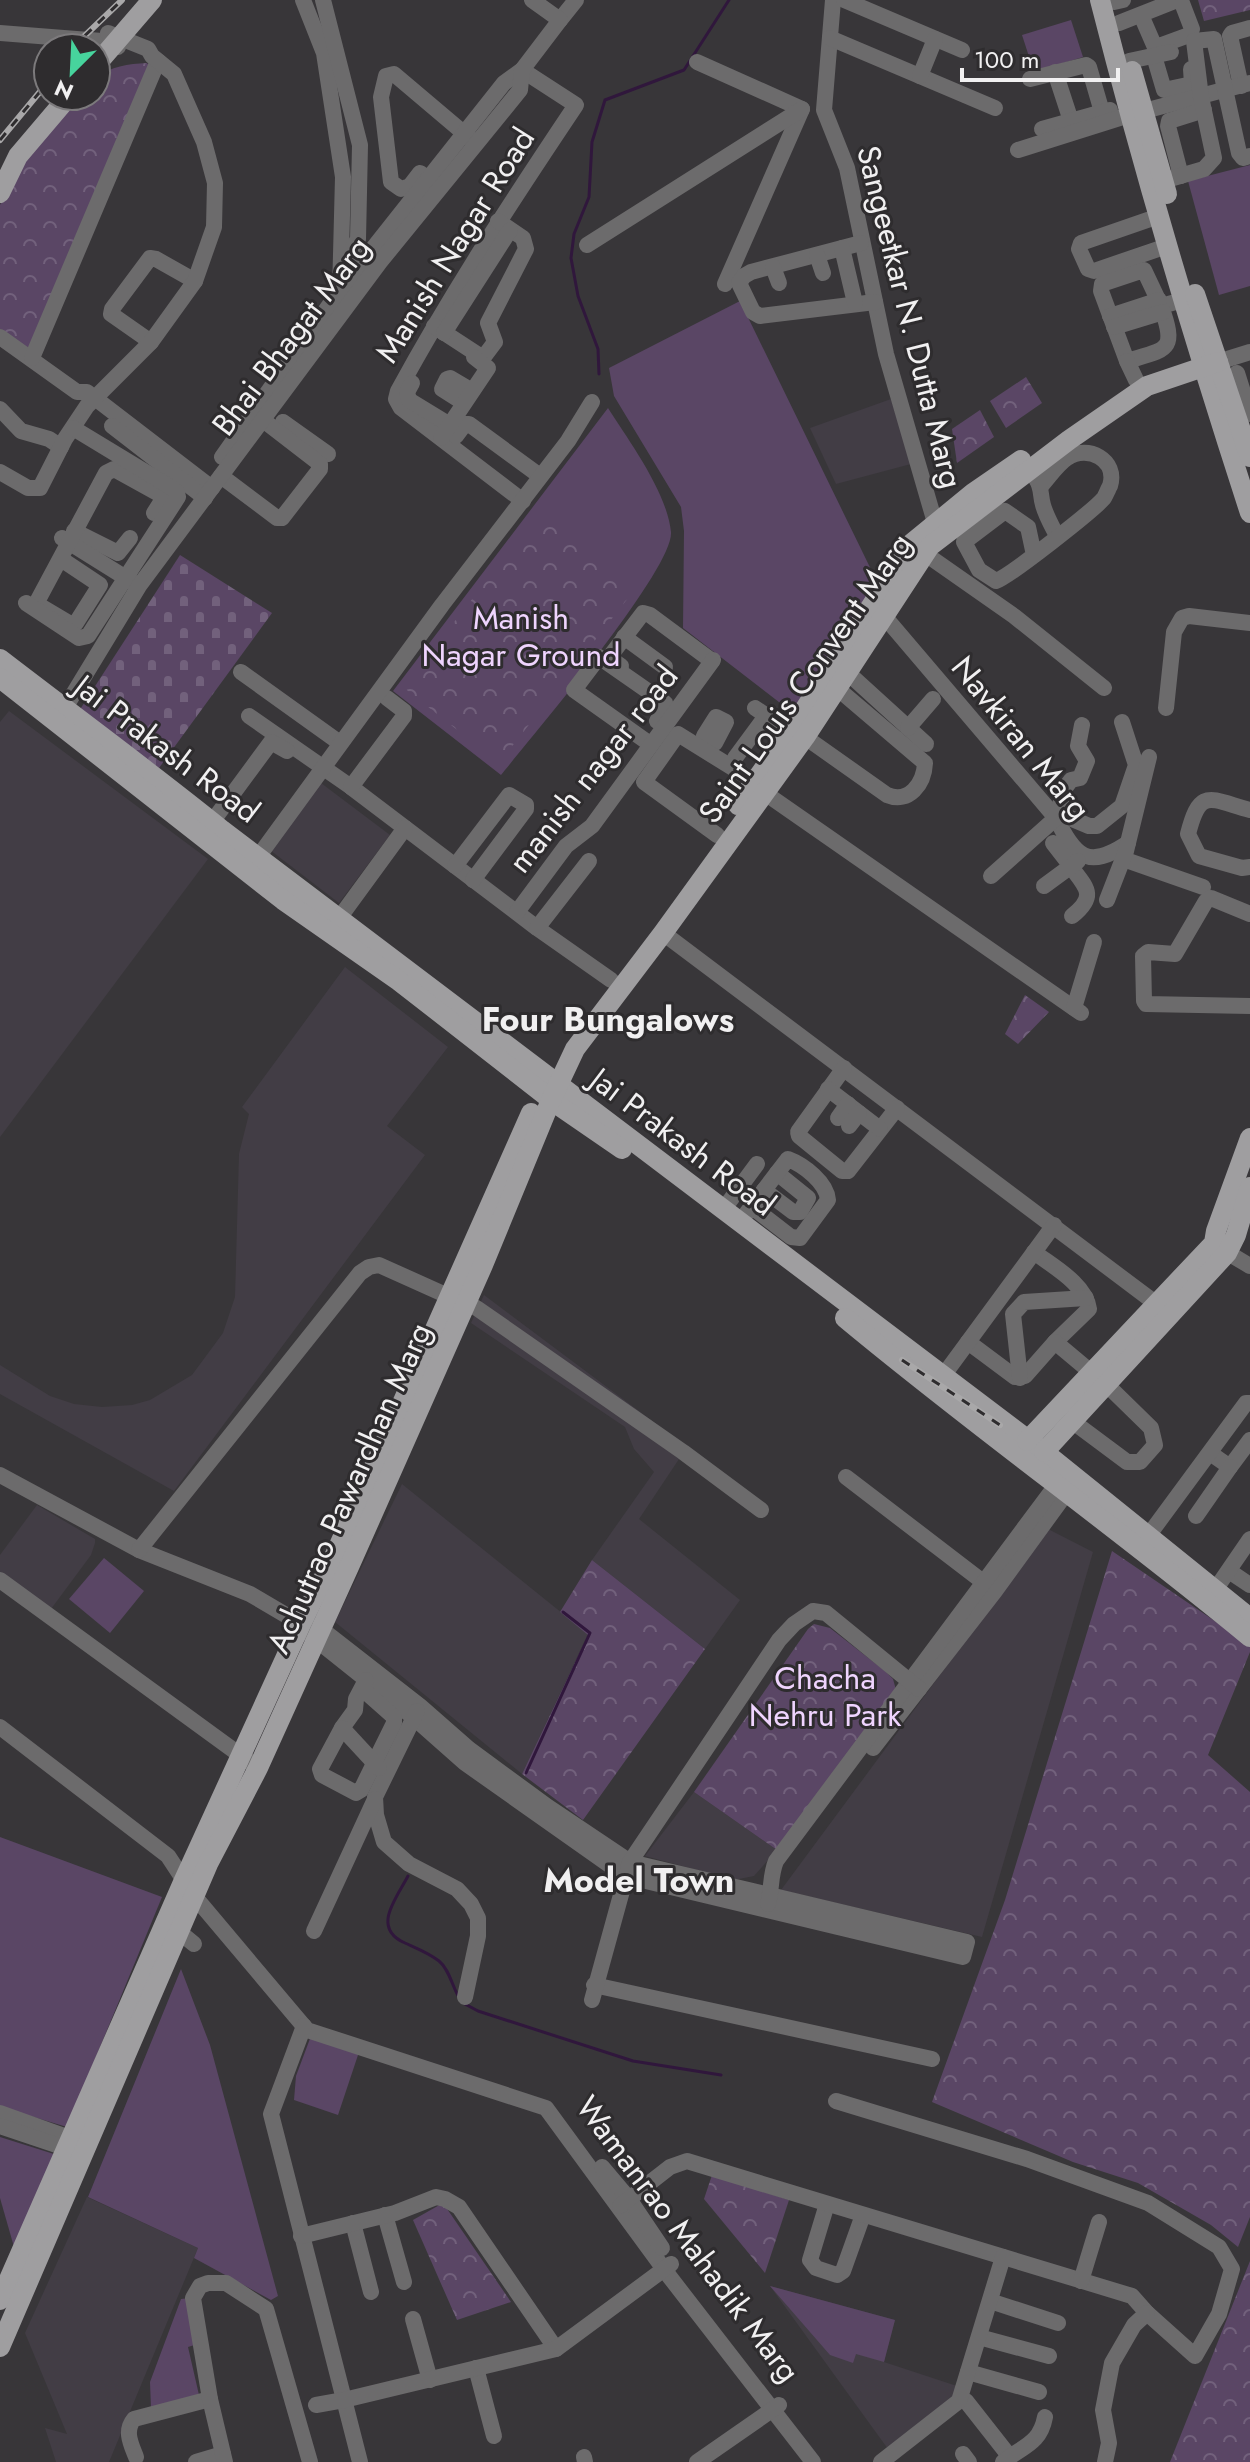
<svg xmlns="http://www.w3.org/2000/svg" width="1250" height="2462" viewBox="0 0 1250 2462" font-family="Jost,sans-serif">
<style>
.built{fill:#423d45}
.green{fill:#5a4665}
.forest{fill:url(#forest-crowns)}
.cemetery{fill:url(#cemetery-stones)}
.lines{fill:none;stroke-linecap:round;stroke-linejoin:round}
.stream{stroke:#30173c;stroke-width:3}
.minor{stroke:#6c6b6c;stroke-width:16}
.major{stroke:#9f9ea0;stroke-width:20}
.rail-casing{stroke:#a9a8a9;stroke-width:6}
.rail{stroke:#2e2c2e;stroke-width:3;stroke-dasharray:9;stroke-linecap:butt}
.labels{text-anchor:middle;dominant-baseline:central;stroke-width:6;stroke-linejoin:round;paint-order:stroke}
.street-label{font-size:32px;fill:#f1f0f1;stroke:#2e2c2e}
.park-label{font-size:32px;fill:#efd4fe;stroke:#2e2c2e}
.neighbourhood-label{font-size:34px;font-weight:bold;fill:#f1f0f1;stroke:#2e2c2e}
</style>
<defs>
<pattern id="forest-crowns" width="20" height="18" patternUnits="userSpaceOnUse" patternTransform="scale(2)"><rect width="20" height="18" fill="#5a4665"/><path d="M2 6a3 3 0 1 1 6 0M12 15a3 3 0 1 1 6 0" fill="none" stroke="#72617c"/></pattern>
<pattern id="cemetery-stones" width="16" height="16" patternUnits="userSpaceOnUse" patternTransform="scale(2)"><rect width="16" height="16" fill="#5a4665"/><path d="M2 7V4a2 2 0 0 1 4 0v3zM10 15v-3a2 2 0 0 1 4 0v3z" fill="#72617c"/></pattern>
</defs>
<rect width="100%" height="100%" fill="#383639"/>
<g class="built">
<path d="M891,399L911,464L836,484L810,428Z"/>
<path d="M9,711L208,859L0,1137V722Z"/>
<path d="M321,783L390,835L339,903L270,850Z"/>
<path d="M345,967L448,1047L387,1126L425,1155L174,1491L0,1394V1365L50,1396L74,1404L102,1407L132,1405L150,1400L192,1375L223,1333L235,1297L239,1154L249,1114L242,1107Z"/>
<path d="M484,1295L687,1447L639,1519L740,1600L705,1649L592,1560L654,1472L634,1449L625,1427L471,1323Z"/>
<path d="M402,1484L588,1634L522,1774L335,1622Z"/>
<path d="M37,1505L95,1539V1543L91,1555L51,1609L0,1573V1555Z"/>
<path d="M1048,1529L1093,1552L982,1937L781,1890Z"/>
<path d="M694,1792L777,1850L754,1876L734,1880L645,1856Z"/>
<path d="M87,2197L198,2248L109,2462H56L45,2428L67,2434L25,2333Z"/>
<path d="M770,2286L895,2320L884,2362L957,2386L953,2398L888,2449Z"/>
</g>
<g class="green">
<path d="M1071,20L1083,57L1034,72L1022,35Z"/>
<path d="M1250,165V286L1219,295L1188,181Z"/>
<path d="M740,301L883,594L801,719L683,628L684,531L681,507L614,396L609,368Z"/>
<path d="M608,408C629,441 667,492 671,532C674,569 530,739 501,775L393,691Z"/>
<path d="M104,1558L144,1591L110,1633L69,1599Z"/>
<path d="M0,1837L162,1897L67,2127L0,2107Z"/>
<path d="M181,1969L210,2045L278,2296L271,2300L194,2258L198,2248L88,2197Z"/>
<path d="M311,2036L359,2052L338,2115L294,2100L296,2076Z"/>
<path d="M0,2137L57,2155L14,2247L0,2198Z"/>
<path d="M770,2286L895,2320L884,2362L856,2354L853,2363L830,2355Z"/>
<path d="M190,2298L201,2343L188,2347L199,2395L151,2408L150,2382L181,2299Z"/>
</g>
<g class="forest">
<path d="M1198,0H1250V10L1204,21Z"/>
<path d="M147,63L150,67L31,353L0,329V205L25,155L79,96H96V78C111,66 128,64 147,63Z"/>
<path d="M1026,377L1042,403L1006,428L990,401Z"/>
<path d="M980,410L994,437L957,463L952,429Z"/>
<path d="M543,509L639,584L499,763L403,687Z"/>
<path d="M1025,995L1049,1012L1018,1044L1005,1034Z"/>
<path d="M1112,1551L1250,1645V1652L1208,1755L1250,1792V2217L1238,2247L1211,2225L1138,2183L1073,2162L932,2102L1005,1900Z"/>
<path d="M592,1560L705,1649L583,1820L522,1774L588,1635L560,1612Z"/>
<path d="M814,1624L830,1628L885,1671L893,1679L896,1690L777,1850L694,1792L808,1629Z"/>
<path d="M712,2175L789,2200L765,2273L704,2199Z"/>
<path d="M443,2203L511,2302L457,2320L413,2220Z"/>
<path d="M1250,2261V2462H1170Z"/>
</g>
<path class="cemetery" d="M180,555L272,613L159,768L79,711Z"/>
<g class="lines">
<g class="stream">
<path d="M599,374L598,349L578,296L571,258L574,234L589,197L592,142L605,100L684,70L729,0"/>
<path d="M526,1773L590,1633L563,1612"/>
<path d="M408,1876C396,1899 371,1928 405,1943C416,1948 429,1953 439,1961C450,1970 452,1987 460,1999"/>
<path d="M465,2004L478,2011L633,2061L721,2075"/>
</g>
<g class="minor">
<path d="M303,0L324,53L343,177L340,293"/>
<path d="M323,0L360,145L358,239L342,266"/>
<path d="M833,0L824,110L847,168L886,354L938,533"/>
<path d="M844,0L962,50"/>
<path d="M1114,2L1123,0"/>
<path d="M560,20L576,0"/>
<path d="M1119,23L1177,0L1182,3L1192,29L1189,35L1159,46L1154,45L1141,15"/>
<path d="M0,33L102,41L118,47"/>
<path d="M830,38L995,108"/>
<path d="M1154,56L1164,90L1192,84L1191,69"/>
<path d="M1129,61L1171,52"/>
<path d="M697,62L802,109L725,284"/>
<path d="M522,70L576,105C513,199 452,292 398,391L396,399L401,408L523,501"/>
<path d="M1055,72L1074,130"/>
<path d="M920,76L935,39"/>
<path d="M1030,79L1086,65L1089,67L1102,112"/>
<path d="M1241,86L1230,36L1232,33L1250,28"/>
<path d="M1042,129L1110,110"/>
<path d="M1018,150L1129,115L1250,83"/>
<path d="M424,176L420,173L410,186L401,189L391,182L381,97L386,76L394,74L472,140"/>
<path d="M1181,176L1168,126L1169,121L1204,110"/>
<path d="M1163,181L1204,169L1214,158L1201,97L1194,41L1214,39L1239,153L1243,158L1250,156"/>
<path d="M1159,216L1081,243L1079,249L1088,269L1094,271L1167,246"/>
<path d="M861,243L751,272L744,276L739,283L753,312L760,316L875,302"/>
<path d="M587,245L802,109"/>
<path d="M842,248L855,303"/>
<path d="M817,255L823,273"/>
<path d="M773,267L779,283"/>
<path d="M1161,306L1144,270L1102,284L1101,291L1127,361C1168,349 1177,351 1161,306L1183,300"/>
<path d="M1110,316L1159,300"/>
<path d="M434,326L483,358L495,342L488,323L526,249L523,238L498,221"/>
<path d="M1114,327L1163,312"/>
<path d="M444,333L510,230"/>
<path d="M0,337L77,392H87L212,488"/>
<path d="M151,342L111,314L112,309L150,258L156,259L195,281"/>
<path d="M32,358L158,61"/>
<path d="M1127,361L1136,380"/>
<path d="M1218,362L1250,352"/>
<path d="M1237,373L1250,414"/>
<path d="M412,383L407,392L409,400L450,425"/>
<path d="M464,403L442,389L447,379L450,378L472,391"/>
<path d="M0,409L21,431L49,439L61,447"/>
<path d="M283,422L328,454"/>
<path d="M112,426L205,498"/>
<path d="M456,436L465,424H469L540,476"/>
<path d="M441,438L488,368L474,357"/>
<path d="M222,457L340,290L504,83L522,70"/>
<path d="M0,472L28,488H40L65,439L87,406L151,342L195,281L214,227L215,183L204,142L174,74L152,56L148,49L108,33"/>
<path d="M221,476L277,518H282L320,469V464L263,420"/>
<path d="M1036,479C1042,487 1040,495 1043,505C1046,516 1052,526 1057,536"/>
<path d="M74,531L118,553L130,538"/>
<path d="M62,538L134,583"/>
<path d="M924,553L1014,616L1104,688"/>
<path d="M1034,555L1028,527L1005,511L964,542L979,570L996,581C1010,576 1094,510 1104,498C1105,497 1109,487 1110,486C1118,460 1088,444 1067,458C1057,465 1049,477 1041,486"/>
<path d="M61,559L100,585L76,623L72,625L40,606L38,600L106,473L114,469L161,495V502L154,513"/>
<path d="M26,603L79,638L88,636L178,497L177,492L172,488L73,428"/>
<path d="M884,616L1056,818C1075,857 1088,870 1128,843"/>
<path d="M624,637L665,667"/>
<path d="M621,666L611,659V655L643,613L650,615L712,661"/>
<path d="M241,672L340,743"/>
<path d="M848,673L926,744"/>
<path d="M755,708L790,732"/>
<path d="M1166,708L1174,632L1182,618L1189,616L1250,623"/>
<path d="M60,716L139,586L380,262L520,90L522,70L560,20L532,0"/>
<path d="M249,716L351,787L537,928L611,980"/>
<path d="M908,728L933,699"/>
<path d="M704,736L716,717L726,722L715,743"/>
<path d="M805,737L887,795C909,804 924,784 925,763L838,689"/>
<path d="M650,744L574,690L599,657L665,703L666,707L657,721"/>
<path d="M735,758L766,716"/>
<path d="M351,787L404,716V711L387,698"/>
<path d="M1250,810C1209,799 1200,787 1188,834L1199,856L1242,868L1250,867"/>
<path d="M1058,813L1089,826H1097L1122,806L1136,765L1122,722"/>
<path d="M212,822L271,742L287,751"/>
<path d="M717,835L644,782L678,734L749,778L752,784L1081,1013"/>
<path d="M1053,843L1067,861"/>
<path d="M258,857L442,605L568,441L592,402"/>
<path d="M1123,859L1203,887"/>
<path d="M455,866L509,795L526,805V809L473,880"/>
<path d="M1071,867C1087,888 1097,896 1072,916"/>
<path d="M991,876L1056,818L1065,788L1071,780L1080,778L1087,761L1078,746L1082,725"/>
<path d="M1044,886L1078,861"/>
<path d="M1107,900L1126,851L1149,757"/>
<path d="M517,912L566,846L592,826L713,660"/>
<path d="M1250,914L1211,898L1206,901L1175,954L1148,952L1143,956L1144,1001L1146,1004L1250,1006"/>
<path d="M340,917L405,828"/>
<path d="M537,928L589,861"/>
<path d="M663,933L1166,1311"/>
<path d="M1074,1008L1094,942"/>
<path d="M844,1068L798,1132L799,1136L842,1171H848L897,1108"/>
<path d="M828,1089L880,1129"/>
<path d="M838,1118L848,1104"/>
<path d="M849,1126L859,1113"/>
<path d="M764,1190L793,1212H800L808,1198L777,1173"/>
<path d="M723,1210L757,1164"/>
<path d="M739,1223L787,1160L788,1159C804,1165 827,1183 828,1200L800,1238L791,1237L752,1207"/>
<path d="M1218,1247L1250,1266"/>
<path d="M1034,1252C1052,1266 1086,1284 1089,1309L1055,1342"/>
<path d="M968,1342L1015,1377L1025,1376L1055,1342L1092,1373"/>
<path d="M943,1376L1054,1225"/>
<path d="M1020,1378L1013,1314L1024,1302L1086,1298"/>
<path d="M1072,1421L1127,1462H1140L1155,1445L1151,1428L1106,1384"/>
<path d="M1210,1453L1230,1467L1250,1440"/>
<path d="M0,1475L139,1550L250,1594L301,1624L320,1628L420,1706L469,1749L548,1807L630,1862L967,1942L963,1957L625,1876L465,1763L413,1717L309,1634"/>
<path d="M846,1477L991,1588"/>
<path d="M1196,1516L1230,1467"/>
<path d="M1148,1536L1246,1403H1250"/>
<path d="M139,1550L360,1273L369,1267L379,1265L448,1296L465,1301L478,1309L683,1452L761,1510"/>
<path d="M1229,1571L1250,1585"/>
<path d="M0,1580L251,1763"/>
<path d="M1215,1590L1250,1539"/>
<path d="M366,1680L356,1699L355,1710L342,1728L320,1769L322,1775L356,1793L361,1790L394,1723V1717L368,1694"/>
<path d="M417,1711L375,1797L376,1815L384,1842L409,1864L457,1889L471,1904L478,1918V1936L465,1997"/>
<path d="M0,1727L168,1856L195,1897L307,2030L546,2108L669,2276L813,2462"/>
<path d="M342,1728L379,1768"/>
<path d="M873,1748L995,1591L1067,1492"/>
<path d="M768,1904C772,1889 770,1875 776,1861L1057,1484"/>
<path d="M171,1925L194,1944"/>
<path d="M314,1931L375,1799"/>
<path d="M594,1985L932,2059"/>
<path d="M592,2000L630,1862L779,1640L794,1624L813,1611L826,1613L919,1689"/>
<path d="M304,2026L271,2114L360,2462"/>
<path d="M0,2113L81,2142"/>
<path d="M0,2126L77,2152"/>
<path d="M602,2167L629,2199L662,2248"/>
<path d="M827,2204L810,2260L816,2268L837,2275L843,2271L863,2215"/>
<path d="M620,2206L670,2167L687,2161L1132,2296L1147,2313L1195,2356L1219,2314L1232,2269L1219,2247L1148,2203L1027,2159L836,2101"/>
<path d="M385,2215L404,2282"/>
<path d="M353,2223L371,2292"/>
<path d="M301,2236L395,2213L436,2197L445,2199L459,2207L556,2349"/>
<path d="M1081,2281L1099,2222"/>
<path d="M990,2301L1058,2323"/>
<path d="M413,2319L430,2380"/>
<path d="M979,2337L1049,2356"/>
<path d="M476,2368L494,2436"/>
<path d="M968,2372L1039,2392"/>
<path d="M960,2399L966,2401L1010,2457"/>
<path d="M316,2405L344,2400L556,2349L671,2264"/>
<path d="M963,2454L969,2462"/>
<path d="M136,2457C131,2444 124,2431 134,2419L210,2399"/>
<path d="M584,2457L585,2462"/>
<path d="M196,2462L223,2454"/>
<path d="M225,2462L210,2399L193,2298L200,2286L208,2283H226L266,2309L310,2462"/>
<path d="M697,2462L779,2405"/>
<path d="M881,2462L959,2401L1003,2257"/>
<path d="M1003,2462C1023,2446 1040,2444 1045,2417"/>
<path d="M1105,2462L1109,2443L1103,2410L1112,2363L1134,2325L1147,2313"/>
</g>
<g class="major">
<path d="M1100,0C1144,173 1195,344 1250,513"/>
<path d="M96,65L152,0"/>
<path d="M1132,71L1167,194"/>
<path d="M0,193L18,156L69,96"/>
<path d="M1195,294L1250,457"/>
<path d="M0,659C74,716 149,771 222,830L1044,1452L1250,1618"/>
<path d="M0,678L283,900L399,981L558,1105L622,1149"/>
<path d="M738,805L790,732L912,543L973,493L1021,460"/>
<path d="M845,1318C977,1428 1117,1527 1250,1637"/>
<path d="M1027,1441L1214,1243L1216,1231L1250,1138"/>
<path d="M1044,1452L1227,1253L1236,1235L1250,1187"/>
<path d="M0,2300L184,1880L301,1624L333,1559L531,1113"/>
<path d="M0,2347L208,1864L258,1768L349,1567L483,1265L551,1100L575,1049L663,933L805,737L930,546L1069,440L1147,386L1218,362"/>
</g>
<defs>
<g id="rail">
<path d="M72,48L122,0"/>
<path d="M0,140L48,82"/>
<path d="M902,1360L1000,1425"/>
</g>
</defs>
<use href="#rail" class="rail-casing"/>
<use href="#rail" class="rail"/>
</g>
<g class="labels">
<g class="street-label">
<text transform="translate(455 245) rotate(-58)">Manish Nagar Road</text>
<text transform="translate(910 317) rotate(76)">Sangeetkar N. Dutta Marg</text>
<text transform="translate(291 336) rotate(-53)">Bhai Bhagat Marg</text>
<text transform="translate(805 678) rotate(-55)">Saint Louis Convent Marg</text>
<text transform="translate(1021 738) rotate(51)">Navkiran Marg</text>
<text transform="translate(167 749) rotate(37)">Jai Prakash Road</text>
<text transform="translate(593 769) rotate(-52)">manish nagar road</text>
<text transform="translate(683 1142) rotate(37)">Jai Prakash Road</text>
<text transform="translate(349 1488) rotate(-66)">Achutrao Pawardhan Marg</text>
<text transform="translate(688 2239) rotate(53)">Wamanrao Mahadik Marg</text>
</g>
<g class="park-label">
<text x="521" y="618">Manish<tspan x="521" dy="37">Nagar Ground</tspan></text>
<text x="825" y="1678">Chacha<tspan x="825" dy="37">Nehru Park</tspan></text>
</g>
<g class="neighbourhood-label">
<text x="608" y="1019">Four Bungalows</text>
<text x="639" y="1880">Model Town</text>
</g>
</g>
<g transform="translate(72 72) rotate(204)"><circle r="38" fill="#2e2c2e" stroke="#7c7a7c" stroke-width="2"/>
<path d="M0-6L14 30L0 20L-14 30Z" fill="#47d49d"/>
<text y="-12" font-size="22" font-weight="bold" text-anchor="middle" fill="#f1f0f1">N</text>
</g>
<path d="M962 68v12h156v-12" fill="none" stroke="#f1f0f1" stroke-width="4"/>
<text x="974" y="68" font-size="24" fill="#f1f0f1" stroke="#2e2c2e" stroke-width="6" paint-order="stroke">100 m</text>
</svg>
